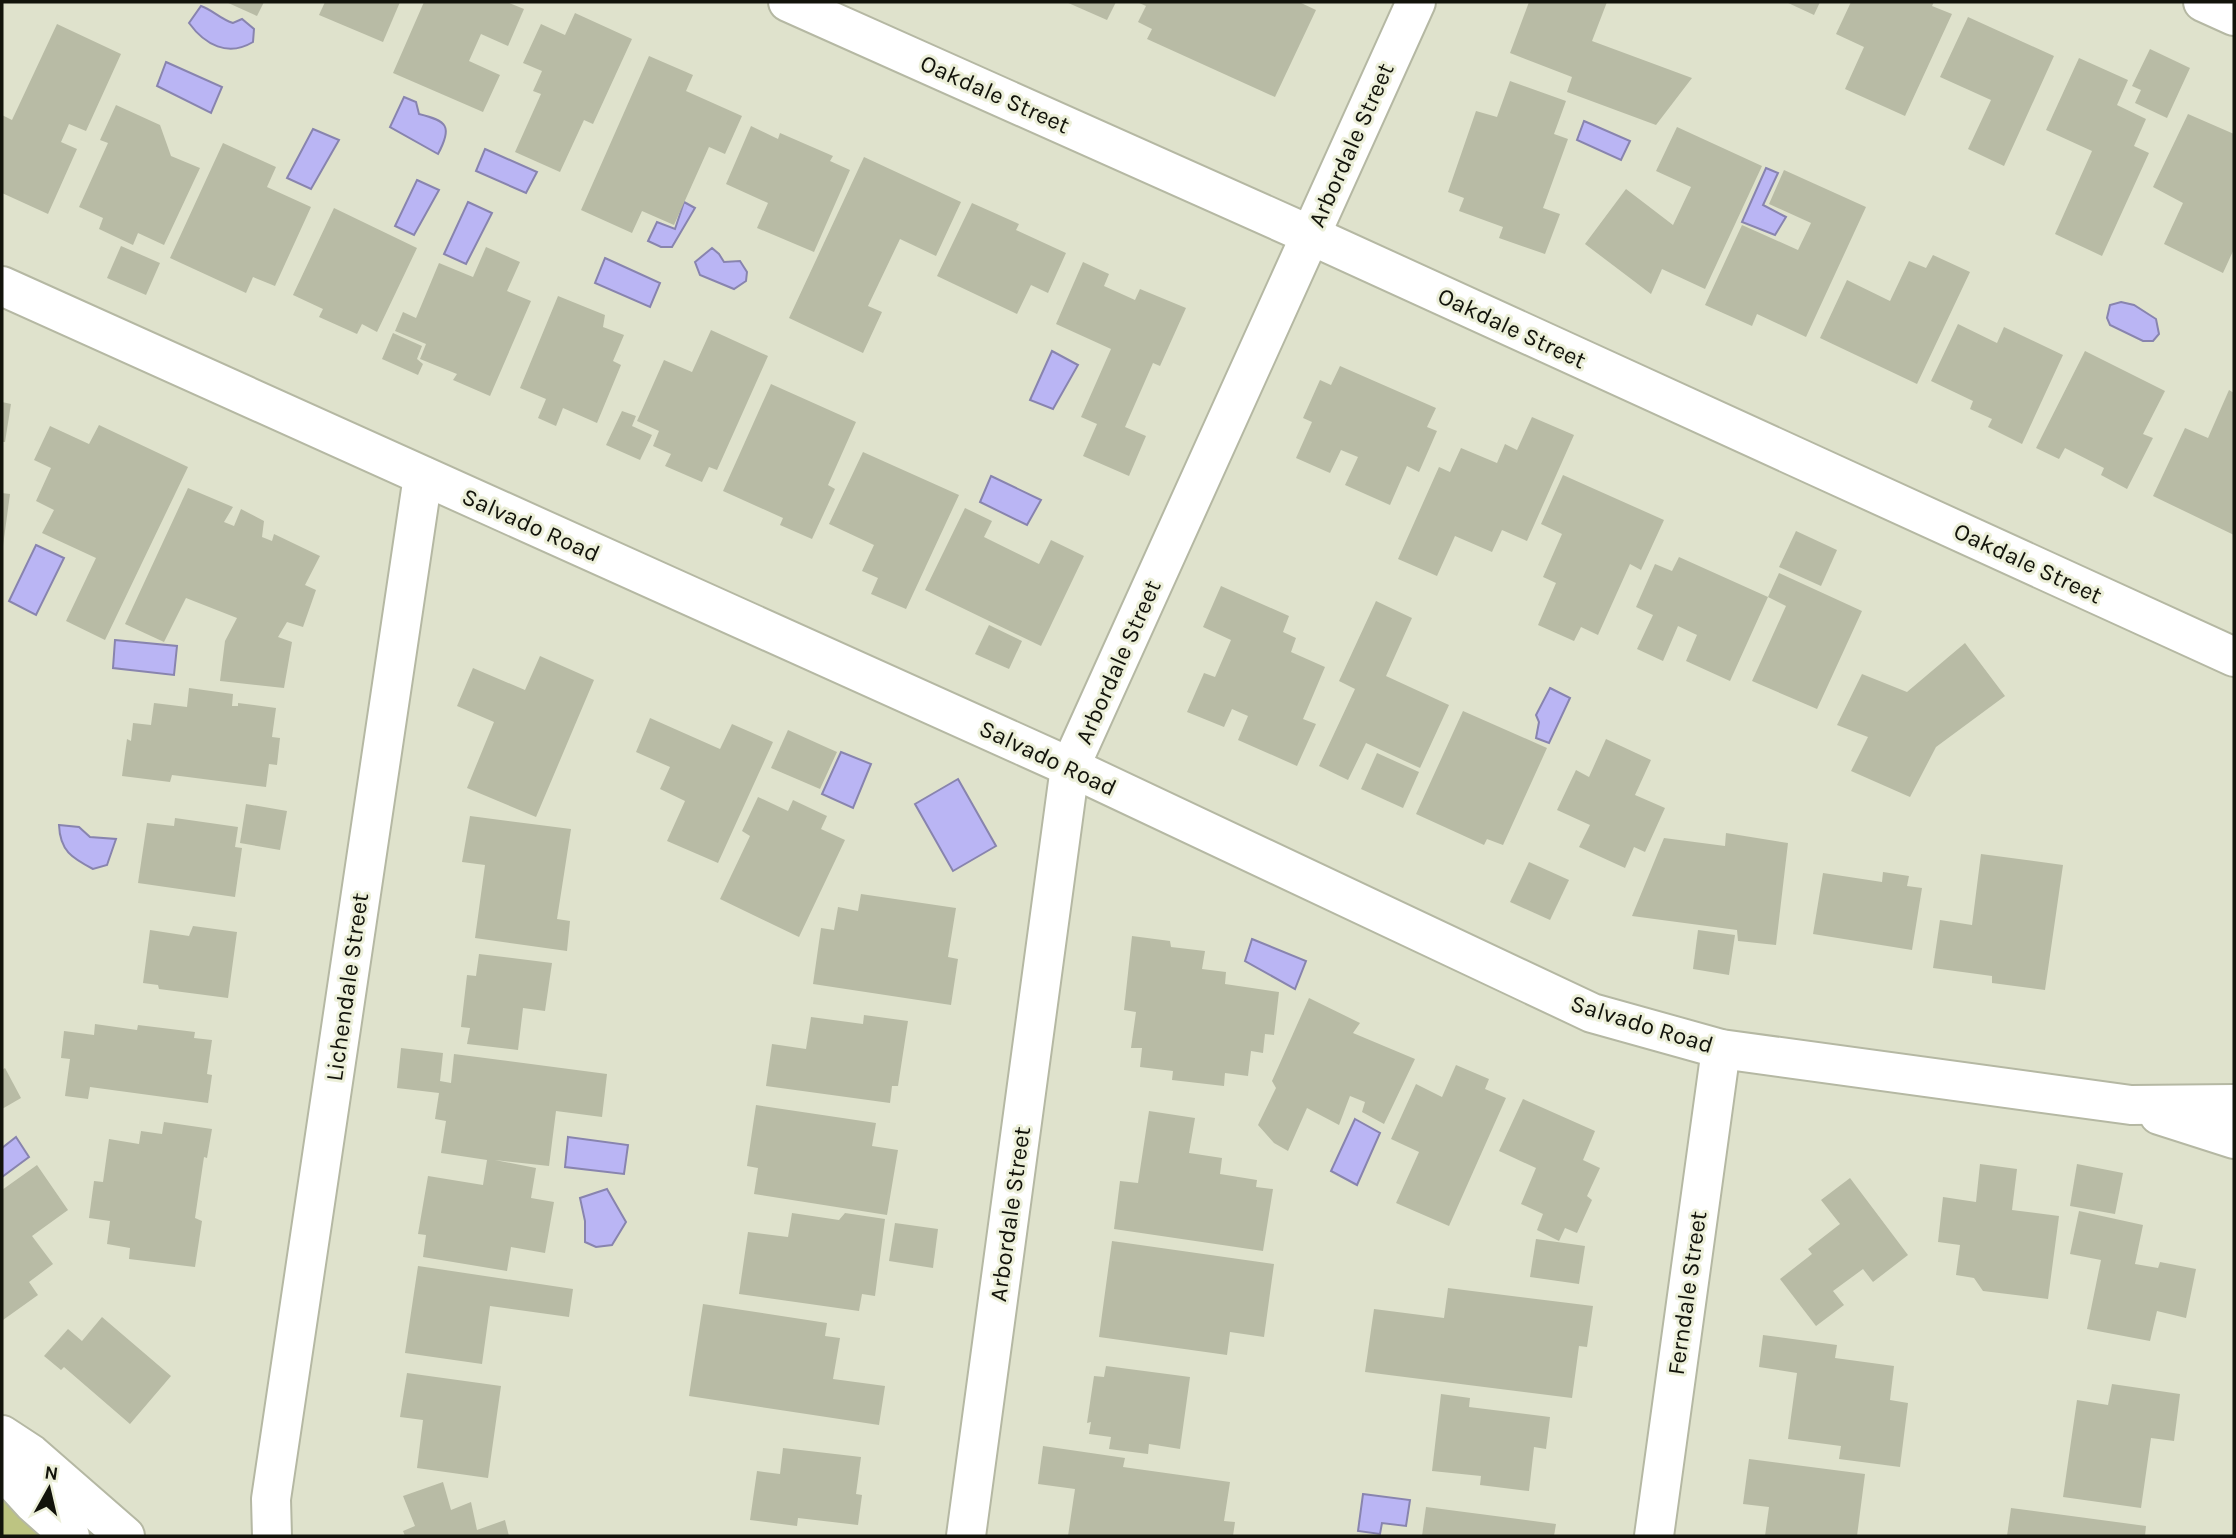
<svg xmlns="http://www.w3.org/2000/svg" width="2236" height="1538" viewBox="0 0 2236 1538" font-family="Karla,sans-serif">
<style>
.green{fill:#bdc482}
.water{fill:#bab5f4;stroke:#8884ae;stroke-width:2}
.building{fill:#b8bba5}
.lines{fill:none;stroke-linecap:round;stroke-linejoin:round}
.minor-casing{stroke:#b5b8a3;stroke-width:42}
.major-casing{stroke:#b5b8a3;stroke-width:42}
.minor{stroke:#fff;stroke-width:38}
.major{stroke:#fff;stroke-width:38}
.labels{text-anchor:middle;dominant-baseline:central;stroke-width:6;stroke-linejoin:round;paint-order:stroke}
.street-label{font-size:24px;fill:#12130b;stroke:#ecefd9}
</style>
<rect width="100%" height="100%" fill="#dfe2cc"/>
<path class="green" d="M2,1497L47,1536H2Z"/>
<g class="water">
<path d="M201,6C213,10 220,19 233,23L242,19L254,29L253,42C228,57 205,45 189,23Z"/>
<path d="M166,62L222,87L211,113L157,86Z"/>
<path d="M404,97L416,102L419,114C447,121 453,126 438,154L390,127Z"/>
<path d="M1584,121L1630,141L1621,160L1577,140Z"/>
<path d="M313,129L339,140L311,189L287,178Z"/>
<path d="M485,149L537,172L526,193L476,171Z"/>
<path d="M1766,168L1778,173L1763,205L1786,217L1775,235L1742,222Z"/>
<path d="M417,180L439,190L414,235L395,226Z"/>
<path d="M468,202L492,213L466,264L444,254Z"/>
<path d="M684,202L695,208L672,247H661L648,241L657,222L675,229Z"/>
<path d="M712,248L719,254L724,262L740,261L747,272L746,281L734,289L700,275L695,262Z"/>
<path d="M605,258L660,283L650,307L595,283Z"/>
<path d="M2121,302L2134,305L2156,319L2159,334L2153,341H2143L2110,325L2107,318L2110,305Z"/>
<path d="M1052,351L1078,365L1053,409L1030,400Z"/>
<path d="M991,476L1041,500L1027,525L980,502Z"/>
<path d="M36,545L64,558L36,615L9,601Z"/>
<path d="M115,640L177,646L174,675L113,668Z"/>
<path d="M1550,688L1570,698L1549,743L1536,738L1539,722L1536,715Z"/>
<path d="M841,752L871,764L853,808L822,794Z"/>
<path d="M958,779L996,846L953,871L915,804Z"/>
<path d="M59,825L79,827L90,837L116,839L107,865L93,869C72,858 60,851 59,825Z"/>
<path d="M1252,939L1306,961L1295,989L1245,961Z"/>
<path d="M1355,1119L1380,1133L1357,1185L1331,1171Z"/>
<path d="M16,1137L29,1157L2,1177V1148Z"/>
<path d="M568,1137L628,1145L624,1174L565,1167Z"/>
<path d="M607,1189L626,1222L612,1245L596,1247L585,1242V1221L580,1198Z"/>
<path d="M1363,1494L1410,1500L1406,1526L1382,1523L1380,1534L1358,1531Z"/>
</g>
<g class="building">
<path d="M226,2H264L257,16Z"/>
<path d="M325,2H400L383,42L319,15Z"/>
<path d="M424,2H507L524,9L508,46L481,34L469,61L500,75L483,112L393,73Z"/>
<path d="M1066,2H1116L1107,20Z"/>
<path d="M1137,2H1299L1316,10L1275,97L1147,39L1152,29L1138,22L1146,6Z"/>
<path d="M1529,2H1607L1592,41L1692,78L1656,125L1567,92L1572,77L1510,53Z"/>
<path d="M1786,2H1820L1814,15Z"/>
<path d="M1851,2H1934L1932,6L1952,14L1905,116L1845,89L1864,47L1836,34Z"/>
<path d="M575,13L632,39L593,124L584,120L560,172L515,152L541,94L533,91L542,71L523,63L541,24L565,35Z"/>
<path d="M1968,17L2054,56L2004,166L1968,149L1991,100L1940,77Z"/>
<path d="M57,24L121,54L86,131L69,124L61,142L77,149L48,214L2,193V115L12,120Z"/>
<path d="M2150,49L2190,68L2167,118L2135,103L2141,90L2132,86Z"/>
<path d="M649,56L693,75L686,91L742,116L725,154L709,147L674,225L642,211L632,233L581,210Z"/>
<path d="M2079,58L2128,80L2117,105L2146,119L2134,146L2149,153L2102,256L2055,234L2092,151L2046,130Z"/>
<path d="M1510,81L1566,101L1554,134L1568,139L1543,208L1560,214L1545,254L1499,238L1503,227L1459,211L1464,198L1448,192L1476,111L1497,117Z"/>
<path d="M116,105L160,125L171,156L200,168L164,245L138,233L133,245L99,229L103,218L79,207L108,143L100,140Z"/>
<path d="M2188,114L2234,134V249L2223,273L2164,244L2183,203L2153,187Z"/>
<path d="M751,126L778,139L780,133L833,156L830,161L850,170L814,252L757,228L768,203L726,184Z"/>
<path d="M1677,127L1762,166L1705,289L1662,269L1651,294L1585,244L1626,189L1673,225L1691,187L1656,171Z"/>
<path d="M223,143L276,167L267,187L311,207L275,286L253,277L246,293L170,258Z"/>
<path d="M864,157L961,202L936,256L900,239L868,306L882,312L863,353L789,318Z"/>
<path d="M1784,170L1866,207L1806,337L1757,314L1752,326L1705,305L1742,225L1798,250L1811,223L1769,204Z"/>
<path d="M972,203L1019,224L1016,230L1066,253L1048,293L1031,285L1017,314L937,276Z"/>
<path d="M334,208L417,248L377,332L362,324L357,334L319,317L323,309L293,295Z"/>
<path d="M121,246L160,263L146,295L107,278Z"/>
<path d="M486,247L520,262L507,291L531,301L490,396L453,380L457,374L420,359L426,344L395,331L403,312L416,318L439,263L473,277Z"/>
<path d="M1933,255L1970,272L1917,384L1820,338L1847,280L1890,301L1909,261L1926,268Z"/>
<path d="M1083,262L1109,274L1104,286L1135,300L1140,289L1186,308L1160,366L1153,363L1125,427L1146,436L1129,476L1083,456L1097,424L1081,417L1111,349L1056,324Z"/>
<path d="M558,296L605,315L603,327L624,335L613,361L621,365L597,423L563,408L556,426L538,418L546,399L520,388Z"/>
<path d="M1958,324L1997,343L2004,327L2063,355L2022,444L1988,427L1992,419L1970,409L1973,401L1931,381Z"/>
<path d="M711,330L768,356L717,470L709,467L702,482L665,466L671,454L653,446L659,431L637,421L664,360L692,372Z"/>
<path d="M393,333L422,346L417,359L423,364L418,375L382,359Z"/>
<path d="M2085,351L2165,391L2143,434L2153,438L2127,489L2101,475L2104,468L2065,448L2059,459L2036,448Z"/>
<path d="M1340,366L1436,408L1427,427L1437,431L1419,472L1407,466L1390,505L1345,485L1358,457L1341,450L1330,473L1296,458L1312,422L1303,418L1320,380L1331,385Z"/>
<path d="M771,384L856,422L828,485L835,489L812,539L780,525L783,518L723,491Z"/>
<path d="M2229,390L2234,393V535L2153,496L2185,428L2208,438Z"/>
<path d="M2,402L11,404L5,442H2Z"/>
<path d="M622,411L636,416L632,426L652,435L640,460L606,445Z"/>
<path d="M1532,417L1574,435L1527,541L1502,530L1492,552L1455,536L1437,576L1398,559L1439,467L1450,472L1461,448L1497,463L1505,444L1517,450Z"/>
<path d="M99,425L188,467L105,640L66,621L96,558L42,533L54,510L36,501L51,468L34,460L50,426L89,444Z"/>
<path d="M863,452L959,495L906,609L871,594L878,578L862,571L874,545L829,524Z"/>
<path d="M1563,475L1664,520L1641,570L1630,564L1598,635L1581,627L1574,641L1538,625L1556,583L1543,577L1562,534L1541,524Z"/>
<path d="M188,488L233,507L224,522L234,526L241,509L264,521L262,537L272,541L274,534L320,556L305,585L316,590L303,627L287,622L278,637L292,642L284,688L220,681L225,641L237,618L186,598L164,642L125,624Z"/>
<path d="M2,493L10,494L3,546H2Z"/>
<path d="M965,508L992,521L984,537L1039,564L1051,540L1084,556L1041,646L925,590Z"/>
<path d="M1796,531L1837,550L1821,586L1779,567Z"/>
<path d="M1679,557L1768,597L1730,681L1686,661L1697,635L1678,626L1663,661L1637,649L1653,615L1636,607L1655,564L1672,571Z"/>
<path d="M1779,573L1862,611L1817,709L1752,681L1786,606L1768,597Z"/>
<path d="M1221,586L1289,616L1283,632L1296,638L1291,652L1325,667L1303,719L1316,724L1297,766L1238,740L1248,716L1232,709L1224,727L1187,712L1204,673L1215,677L1231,640L1203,627Z"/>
<path d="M1376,601L1412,618L1386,676L1449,705L1420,768L1366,743L1348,780L1319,766L1355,689L1339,681Z"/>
<path d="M989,625L1022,641L1009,669L975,654Z"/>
<path d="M1965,643L2005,696L1936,747L1910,797L1851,771L1868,737L1837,725L1862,674L1907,692Z"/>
<path d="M540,656L594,680L536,817L467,788L494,722L457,706L473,668L525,690Z"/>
<path d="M189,688L233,694L232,706H238V703L276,708L272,737L280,738L277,765L269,764L266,787L172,775L170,782L122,776L127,739L131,741L133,723L151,725L154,703L187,707Z"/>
<path d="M1463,711L1547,748L1503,845L1487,839L1484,845L1416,814Z"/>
<path d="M650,718L720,749L732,724L773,742L718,863L667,841L685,801L660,789L670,767L636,752Z"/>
<path d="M788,730L837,752L820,789L771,768Z"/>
<path d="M1606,739L1651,760L1635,795L1665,808L1645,852L1634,847L1625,868L1579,847L1590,825L1557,810L1576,770L1589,777Z"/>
<path d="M1377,753L1419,772L1403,808L1361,789Z"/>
<path d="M758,797L788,811L793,800L827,816L821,829L845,840L799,937L720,899L750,836L742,831Z"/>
<path d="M246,804L287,811L280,850L240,843Z"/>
<path d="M470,816L571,829L557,919L570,921L567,951L475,938L485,865L462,862Z"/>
<path d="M175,818L238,827L235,847L242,848L235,897L138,883L147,823L174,826Z"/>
<path d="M1726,833L1788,843L1776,945L1738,941L1737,930L1632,916L1664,838L1725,846Z"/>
<path d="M1981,854L2063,865L2045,990L1992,983V976L1933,968L1940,920L1972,925Z"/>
<path d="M1529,862L1569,880L1550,920L1510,902Z"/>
<path d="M1883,872L1909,876L1907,886L1922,888L1912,950L1813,934L1823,873L1882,882Z"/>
<path d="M861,894L956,908L948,957L958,959L951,1005L813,984L821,928L834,930L838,907L858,911Z"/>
<path d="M193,926L237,932L228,998L159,989L158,985L143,983L150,930L189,936Z"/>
<path d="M1698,930L1735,935L1729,975L1693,969Z"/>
<path d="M1132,936L1170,941L1171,947L1205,951L1202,969L1226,972L1225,984L1279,992L1274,1035L1265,1034L1263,1053L1251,1051L1248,1076L1225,1073L1224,1086L1172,1080L1173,1071L1140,1067L1142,1048H1131L1136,1012L1124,1010Z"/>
<path d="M479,954L552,963L545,1011L523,1008L518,1050L467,1044L470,1028L461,1027L467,975L476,976Z"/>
<path d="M1309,998L1360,1023L1353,1033L1415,1059L1384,1124L1362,1112L1365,1102L1350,1096L1339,1125L1307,1108L1288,1151L1274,1143L1258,1125L1276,1088L1272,1081Z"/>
<path d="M864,1015L908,1021L898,1086H892L890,1103L766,1086L772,1044L806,1049L811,1017L863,1024Z"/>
<path d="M95,1024L137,1030L138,1025L195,1032L194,1038L212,1040L207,1074L212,1075L208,1103L90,1087L88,1099L65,1096L70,1059L61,1058L64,1031L94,1035Z"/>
<path d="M401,1048L443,1053L440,1081L451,1083L454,1054L607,1074L602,1117L556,1111L549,1166L495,1160L536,1168L531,1198L554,1202L545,1253L511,1247L507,1271L423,1257L426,1235L418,1234L428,1176L483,1185L487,1160L441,1153L446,1121L435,1119L439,1093L397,1088Z"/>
<path d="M1456,1065L1489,1079L1485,1089L1506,1098L1449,1226L1396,1203L1419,1152L1391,1139L1416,1084L1442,1097Z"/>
<path d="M5,1068L21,1098L2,1109V1070Z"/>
<path d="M1523,1099L1595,1131L1583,1160L1600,1168L1587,1196L1592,1200L1577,1233L1565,1228L1559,1241L1537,1230L1543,1214L1521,1204L1536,1168L1499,1151Z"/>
<path d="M756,1105L876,1123L872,1146L898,1150L887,1215L754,1194L758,1168L747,1166Z"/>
<path d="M1149,1111L1195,1118L1189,1153L1222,1158L1220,1174L1257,1180L1256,1187L1273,1189L1263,1251L1114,1229L1120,1181L1138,1183Z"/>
<path d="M164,1122L212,1129L207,1158L204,1157L195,1218L202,1221L195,1267L129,1259L130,1248L107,1244L110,1221L89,1218L94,1181L103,1182L109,1139L139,1144L141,1131L162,1134Z"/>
<path d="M1980,1164L2017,1169L2012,1210L2059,1216L2048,1299L1983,1291L1974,1278L1956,1275L1960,1245L1938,1242L1943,1197L1976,1202Z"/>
<path d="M2077,1164L2123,1173L2115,1214L2070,1206Z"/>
<path d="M37,1165L68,1210L32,1236L53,1264L29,1282L38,1295L3,1320L2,1190Z"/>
<path d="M1850,1178L1908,1255L1873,1282L1863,1269L1833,1291L1844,1305L1816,1326L1780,1279L1812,1254L1808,1249L1840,1224L1821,1200Z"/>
<path d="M2079,1211L2143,1225L2135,1264L2158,1268L2160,1262L2196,1269L2186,1318L2157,1311L2150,1341L2087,1329L2101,1260L2070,1254Z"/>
<path d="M792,1213L839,1220L845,1213L885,1219L875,1296L862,1294L859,1311L739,1294L748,1232L788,1237Z"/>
<path d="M895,1223L938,1229L933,1268L889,1261Z"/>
<path d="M1536,1239L1585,1246L1579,1284L1530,1277Z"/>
<path d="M1112,1241L1274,1264L1264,1337L1230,1332L1227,1355L1099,1337Z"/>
<path d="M418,1266L573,1289L569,1317L490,1306L482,1364L405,1353Z"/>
<path d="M1448,1288L1593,1306L1587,1347L1579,1346L1572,1398L1365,1372L1374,1309L1444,1318Z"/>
<path d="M703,1304L827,1323L825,1336L840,1338L833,1379L885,1386L879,1425L689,1396Z"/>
<path d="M102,1317L171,1376L130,1424L64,1367L61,1370L44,1356L68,1329L82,1341Z"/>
<path d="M1763,1335L1837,1345L1835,1358L1894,1366L1890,1400L1908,1403L1900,1467L1839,1459L1841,1446L1788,1439L1797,1373L1759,1367Z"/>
<path d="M1106,1366L1190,1377L1180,1449L1149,1444L1148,1454L1109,1449L1111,1437L1089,1434L1091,1422L1087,1423L1094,1376L1104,1377Z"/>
<path d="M407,1373L501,1386L488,1478L417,1468L423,1420L400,1417Z"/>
<path d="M2112,1384L2180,1394L2174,1441L2151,1438L2141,1508L2063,1497L2077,1400L2108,1405Z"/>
<path d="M1441,1394L1470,1398L1469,1407L1550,1417L1546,1449L1534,1447L1529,1491L1480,1485L1481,1476L1432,1471Z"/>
<path d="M1043,1446L1125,1458L1123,1467L1230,1482L1224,1521L1235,1522L1233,1536H1068L1075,1489L1038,1484Z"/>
<path d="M783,1448L861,1457L856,1494L862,1495L858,1525L798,1518L797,1526L750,1520L757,1471L780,1474Z"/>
<path d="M1749,1459L1865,1474L1857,1536H1765L1769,1507L1743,1504Z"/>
<path d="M443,1482L451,1510L471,1502L477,1530L505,1520L509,1536H405L403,1531L415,1526L403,1496Z"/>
<path d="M1426,1507L1556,1524L1554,1536H1422Z"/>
<path d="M2011,1508L2146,1526L2145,1536H2007Z"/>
</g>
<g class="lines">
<defs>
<g id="minor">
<path d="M788,2L1310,235L2234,657"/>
<path d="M2,286L1070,767L1592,1013L1721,1049L2131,1105L2234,1104"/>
<path d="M2159,1115L2234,1139"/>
<path d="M2,1435L31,1454L125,1536"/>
<path d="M2,1469L33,1503L70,1536"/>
<path d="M272,1536L271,1499L423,476"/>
<path d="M966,1536L1070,767L1416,2"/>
<path d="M1654,1536L1721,1049"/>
</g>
<path id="major" d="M2203,2L2234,16"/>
</defs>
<use href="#minor" class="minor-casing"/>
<use href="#major" class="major-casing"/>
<use href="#minor" class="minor"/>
<use href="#major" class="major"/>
</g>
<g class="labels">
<g class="street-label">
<text transform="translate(995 94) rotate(24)">Oakdale Street</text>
<text transform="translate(1351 145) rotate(-66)">Arbordale Street</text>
<text transform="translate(1512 328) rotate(25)">Oakdale Street</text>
<text transform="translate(531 525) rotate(24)">Salvado Road</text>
<text transform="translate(2028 563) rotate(25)">Oakdale Street</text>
<text transform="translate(1118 662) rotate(-66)">Arbordale Street</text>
<text transform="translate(1048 758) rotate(25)">Salvado Road</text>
<text transform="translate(347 987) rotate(-82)">Lichendale Street</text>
<text transform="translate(1642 1024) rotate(17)">Salvado Road</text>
<text transform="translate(1010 1214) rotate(-82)">Arbordale Street</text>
<text transform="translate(1687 1293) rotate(-82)">Ferndale Street</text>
</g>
</g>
<rect width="2236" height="1538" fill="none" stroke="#12130b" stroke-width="7"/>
<g transform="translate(49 1489) rotate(8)" stroke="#ecefd9" stroke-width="5" paint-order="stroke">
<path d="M0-5L12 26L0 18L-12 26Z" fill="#12130b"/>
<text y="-10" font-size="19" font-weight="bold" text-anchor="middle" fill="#12130b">N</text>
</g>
</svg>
